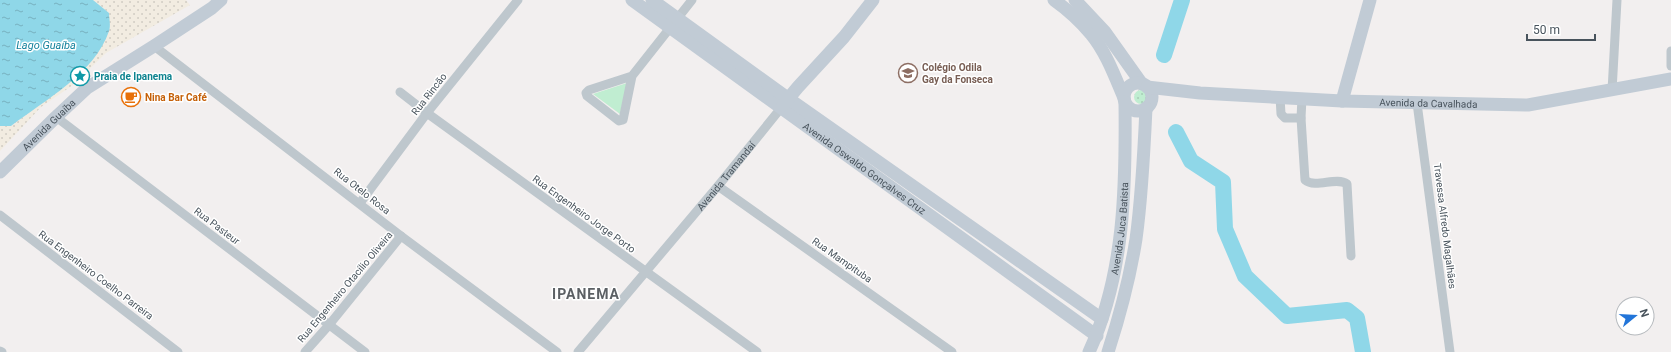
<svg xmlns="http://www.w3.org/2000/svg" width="1671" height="352" viewBox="0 0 1671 352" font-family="Roboto,sans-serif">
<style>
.grass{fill:url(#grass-dots)}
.sand{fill:url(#sand-dots)}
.park{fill:#c0edd1}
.water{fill:url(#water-ripples)}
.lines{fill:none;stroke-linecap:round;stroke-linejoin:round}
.river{stroke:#8fd7e8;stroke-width:16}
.street{stroke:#bec7cd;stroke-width:9}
.secondary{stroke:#c1cbd5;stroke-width:13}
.labels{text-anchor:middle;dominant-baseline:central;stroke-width:3;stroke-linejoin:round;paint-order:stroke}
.education-label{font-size:10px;font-weight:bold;fill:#785e54;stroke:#fff;text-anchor:start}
.culture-label{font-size:10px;font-weight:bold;fill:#0d838f;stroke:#fff;text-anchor:start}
.street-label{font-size:10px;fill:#48535c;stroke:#fff}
.food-label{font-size:10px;font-weight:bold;fill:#c56008;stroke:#fff;text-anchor:start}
.water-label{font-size:11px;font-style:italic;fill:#13819c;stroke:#fff}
.district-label{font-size:14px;font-weight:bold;letter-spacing:1px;fill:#5c6064;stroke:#fff}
</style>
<defs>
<pattern id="grass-dots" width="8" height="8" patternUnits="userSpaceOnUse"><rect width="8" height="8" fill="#c0edd1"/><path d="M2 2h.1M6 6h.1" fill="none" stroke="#a6cdb6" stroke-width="1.8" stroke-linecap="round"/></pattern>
<pattern id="sand-dots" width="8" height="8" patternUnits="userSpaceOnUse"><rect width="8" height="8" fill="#f2ece1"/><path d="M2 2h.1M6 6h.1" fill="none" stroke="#d1ccc3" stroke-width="1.8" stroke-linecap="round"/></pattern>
<pattern id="water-ripples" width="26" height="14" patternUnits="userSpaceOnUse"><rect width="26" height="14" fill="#8fd7e8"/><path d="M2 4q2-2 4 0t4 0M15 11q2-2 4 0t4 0" fill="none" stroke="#77b1bf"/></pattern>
</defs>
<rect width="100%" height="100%" fill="#f2efef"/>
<circle class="grass" cx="1141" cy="97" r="7"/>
<path class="sand" d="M93,0H186L190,5L106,53L73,85L41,107L0,151V126H11L81,73L109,13Z"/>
<path class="park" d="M627,83L620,114L593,94Z"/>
<path class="water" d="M0,0H93L109,13C109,18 111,26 109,31C95,73 45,100 11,126H0Z"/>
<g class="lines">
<g class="river">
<path d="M1164,55L1182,0"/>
<path d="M1176,132L1191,161L1223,182L1225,229L1245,276L1287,316L1347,310L1357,318L1363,352"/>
</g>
<g class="street">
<path d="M154,46L401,236L557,352"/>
<path d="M1671,51V66"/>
<path d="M632,76L589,90L586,93L587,96L619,121L623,120L632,76L692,0"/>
<path d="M1612,91L1617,0"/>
<path d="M400,92L427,113L757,352"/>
<path d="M1280,97L1281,114L1285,118H1301L1302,98"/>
<path d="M1417,103L1450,352"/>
<path d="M56,117L365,352"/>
<path d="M1301,118L1305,180C1316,189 1336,176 1347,184L1351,256"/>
<path d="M718,186L952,352"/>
<path d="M360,203L427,113L518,0"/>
<path d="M0,215L178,352"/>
<path d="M0,351L2,352"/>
<path d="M305,352L329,325L401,236"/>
<path id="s1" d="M578,352L718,186L781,108"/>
</g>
<g class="secondary">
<path id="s2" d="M632,0L1097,336"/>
<path d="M652,0L789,99L1102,319"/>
<path d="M1054,0C1068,10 1080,21 1091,34C1106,52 1115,77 1124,98"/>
<path d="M1075,0L1105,32L1142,84"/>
<circle cx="1138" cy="97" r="14"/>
<path id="s3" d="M1147,87L1200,93L1342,101L1528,105L1671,79"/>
<path d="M1342,101L1370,0"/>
<path d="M783,105L798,87L844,37L873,0"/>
<path id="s4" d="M0,172L56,117L87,88L154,46L212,8L221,0"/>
<path id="s5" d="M1089,352C1125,274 1126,186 1125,102"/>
<path d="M1108,352C1120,315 1130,277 1136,239C1142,196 1144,152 1146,108"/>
</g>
</g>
<defs>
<symbol id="school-ring" viewBox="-11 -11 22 22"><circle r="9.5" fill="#fff" stroke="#8d6e63" stroke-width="1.5"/><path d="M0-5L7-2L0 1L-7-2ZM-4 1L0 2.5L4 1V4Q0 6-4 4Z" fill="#8d6e63"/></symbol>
<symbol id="sight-ring" viewBox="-11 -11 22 22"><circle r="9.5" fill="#fff" stroke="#0f9aa8" stroke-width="1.5"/><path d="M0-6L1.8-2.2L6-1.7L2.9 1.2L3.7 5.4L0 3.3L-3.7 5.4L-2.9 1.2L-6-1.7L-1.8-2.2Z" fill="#0f9aa8"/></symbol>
<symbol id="cafe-ring" viewBox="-11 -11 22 22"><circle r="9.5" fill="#fff" stroke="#e8710a" stroke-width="1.5"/><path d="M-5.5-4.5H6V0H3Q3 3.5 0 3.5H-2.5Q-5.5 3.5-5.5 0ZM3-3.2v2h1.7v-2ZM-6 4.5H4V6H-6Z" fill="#e8710a"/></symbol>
</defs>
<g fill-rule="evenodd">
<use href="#school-ring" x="897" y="62" width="22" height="22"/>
<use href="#sight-ring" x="69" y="65" width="22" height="22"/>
<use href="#cafe-ring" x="120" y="86" width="22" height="22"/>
</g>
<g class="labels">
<g class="education-label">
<text x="922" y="67">Colégio Odila<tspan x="922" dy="12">Gay da Fonseca</tspan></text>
</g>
<g class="culture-label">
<text x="94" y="76">Praia de Ipanema</text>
</g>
<g class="street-label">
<text transform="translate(429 94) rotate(-52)">Rua Rincão</text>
<text stroke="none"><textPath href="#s3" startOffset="282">Avenida da Cavalhada</textPath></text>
<text stroke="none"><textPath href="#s4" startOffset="68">Avenida Guaíba</textPath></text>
<text stroke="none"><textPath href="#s2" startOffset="287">Avenida Oswaldo Gonçalves Cruz</textPath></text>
<text stroke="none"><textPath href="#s1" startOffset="230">Avenida Tramandaí</textPath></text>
<text transform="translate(362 191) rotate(38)">Rua Otelo Rosa</text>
<text transform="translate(584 214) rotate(36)">Rua Engenheiro Jorge Porto</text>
<text transform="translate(217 226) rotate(37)">Rua Pasteur</text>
<text transform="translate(1445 226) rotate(83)">Travessa Alfredo Magalhães</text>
<text stroke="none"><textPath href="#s5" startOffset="128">Avenida Juca Batista</textPath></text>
<text transform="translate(842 260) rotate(35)">Rua Mampituba</text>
<text transform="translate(96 275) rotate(37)">Rua Engenheiro Coelho Parreira</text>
<text transform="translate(345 287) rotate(-50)">Rua Engenheiro Otacílio Oliveira</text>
</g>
<g class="food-label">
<text x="145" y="97">Nina Bar Café</text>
</g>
<g class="water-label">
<text x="46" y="45">Lago Guaíba</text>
</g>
<g class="district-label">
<text x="586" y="294">IPANEMA</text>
</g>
</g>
<g transform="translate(1635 316) rotate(72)"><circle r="19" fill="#ffffff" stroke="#b6babe"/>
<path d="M0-3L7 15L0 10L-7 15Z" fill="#2275d9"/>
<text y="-6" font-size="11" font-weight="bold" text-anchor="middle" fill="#48535c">N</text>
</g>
<path d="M1527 34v6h68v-6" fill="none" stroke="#48535c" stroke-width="2"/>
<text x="1533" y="34" font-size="12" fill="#48535c" stroke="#ffffff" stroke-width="3" paint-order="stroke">50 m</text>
</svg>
